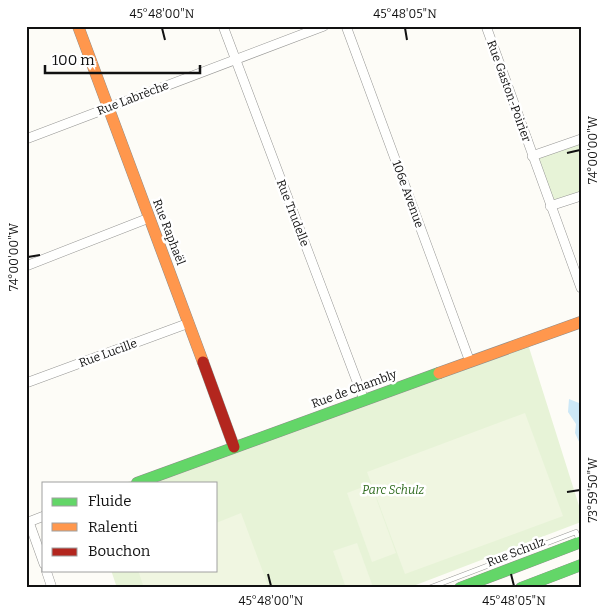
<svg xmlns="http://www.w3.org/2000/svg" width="607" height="614" viewBox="0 0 607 614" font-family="Bitter,serif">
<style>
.green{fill:#e7f3d7}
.pitch{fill:#f0f6e1}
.water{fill:#cde8f7}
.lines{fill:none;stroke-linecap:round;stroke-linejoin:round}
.lane-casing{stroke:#979795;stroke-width:5.5}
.street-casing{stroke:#979795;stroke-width:10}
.fast-casing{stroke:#8e8d8b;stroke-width:12}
.slow-casing{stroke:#8e8d8b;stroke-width:12}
.jam-casing{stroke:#8e8d8b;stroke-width:12}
.lane{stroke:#fffffe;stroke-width:4.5}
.street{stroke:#fffffe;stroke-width:9}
.fast{stroke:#63d668;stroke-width:11}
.slow{stroke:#ff974d;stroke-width:11}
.jam{stroke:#b3261e;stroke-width:11}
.ticks{fill:none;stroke:#111;stroke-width:2}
.labels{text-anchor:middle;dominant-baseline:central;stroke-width:5;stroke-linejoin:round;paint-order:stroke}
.street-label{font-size:12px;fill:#111;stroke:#fff}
.park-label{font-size:12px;font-style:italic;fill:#2f6b1f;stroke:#fff}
.neatline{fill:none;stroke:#111;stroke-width:2}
.ticks-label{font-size:12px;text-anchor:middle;fill:#111}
</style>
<rect width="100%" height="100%" fill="#fdfcf7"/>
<g class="green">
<path d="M581,139V196L550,206L532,156Z"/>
<path d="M526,338L581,512V522L408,588H117L111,570H216V483H125Z"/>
</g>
<g class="pitch">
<path d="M525,413L563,516L405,574L367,472Z"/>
<path d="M371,484L396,553L372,562L347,493Z"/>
<path d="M241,513L269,588H144L138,570H216V523Z"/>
<path d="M357,543L373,587L371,588H346L333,551Z"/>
</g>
<path class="water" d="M569,399L579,403L581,411V446L575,433L576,424L568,412Z"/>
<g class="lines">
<defs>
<path id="lane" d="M429,588L576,532L579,541"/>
<g id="street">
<path d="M223,26L364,400"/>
<path d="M346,26L470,362"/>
<path d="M486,26L581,288"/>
<path d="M26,139L324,26"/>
<path d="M532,156L581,139"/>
<path d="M550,206L581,196"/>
<path d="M26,266L149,218"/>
<path d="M26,383L189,323"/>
<path d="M29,522L44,564"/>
<path d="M26,523L44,516"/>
<path d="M46,570L52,588"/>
</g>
<g id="fast">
<path d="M137,483L439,373"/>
<path d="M460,588L581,542"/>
<path d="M521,588L581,565"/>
</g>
<g id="slow">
<path d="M78,26L203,362"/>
<path d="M439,373L581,322"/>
</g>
<path id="jam" d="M203,362L234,447"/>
</defs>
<use href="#lane" class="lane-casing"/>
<use href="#street" class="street-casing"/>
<use href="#fast" class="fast-casing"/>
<use href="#slow" class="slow-casing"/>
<use href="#jam" class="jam-casing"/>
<use href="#lane" class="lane"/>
<use href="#street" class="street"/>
<use href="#fast" class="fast"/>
<use href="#slow" class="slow"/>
<use href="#jam" class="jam"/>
</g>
<path class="ticks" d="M162,28L165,40M405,28L407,40M567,153L580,150M28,257L40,255M567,492L580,490M268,574L271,586M511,574L514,586"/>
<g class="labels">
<g class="street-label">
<text transform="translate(509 91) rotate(70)">Rue Gaston-Poirier</text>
<text transform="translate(133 98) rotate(-21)">Rue Labrèche</text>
<text transform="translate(408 194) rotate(70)">106e Avenue</text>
<text transform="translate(293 213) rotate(69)">Rue Trudelle</text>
<text transform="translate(169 232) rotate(69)">Rue Raphaël</text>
<text transform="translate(108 353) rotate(-20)">Rue Lucille</text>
<text transform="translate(354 389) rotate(-20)">Rue de Chambly</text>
<text transform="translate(516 552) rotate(-21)">Rue Schulz</text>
</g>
<g class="park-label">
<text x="393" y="490">Parc Schulz</text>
</g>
</g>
<rect width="607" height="614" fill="none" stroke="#ffffff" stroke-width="55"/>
<rect x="42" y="482" width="175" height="90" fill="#ffffff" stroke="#a0a0a0"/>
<rect x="52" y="498" width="25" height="8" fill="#63d668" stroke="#a0a0a0"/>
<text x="88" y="506" font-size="15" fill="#111111">Fluide</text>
<rect x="52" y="523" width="25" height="8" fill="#ff974d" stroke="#a0a0a0"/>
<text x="88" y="532" font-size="15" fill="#111111">Ralenti</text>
<rect x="52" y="548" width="25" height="8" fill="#b3261e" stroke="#a0a0a0"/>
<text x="88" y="556" font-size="15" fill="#111111">Bouchon</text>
<path d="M45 65v8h155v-8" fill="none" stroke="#111111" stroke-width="2.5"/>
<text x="52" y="65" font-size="15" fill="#111111" stroke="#ffffff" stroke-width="4" paint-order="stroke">100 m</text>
<rect x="28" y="28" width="552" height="558" class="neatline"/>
<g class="ticks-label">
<text x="162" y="18">45°48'00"N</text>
<text x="405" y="18">45°48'05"N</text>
<text transform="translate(593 150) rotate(-90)" y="4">74°00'00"W</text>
<text transform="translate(14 257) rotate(-90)" y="4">74°00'00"W</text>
<text transform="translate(593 490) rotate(-90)" y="4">73°59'50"W</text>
<text x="271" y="605">45°48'00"N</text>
<text x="514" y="605">45°48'05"N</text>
</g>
</svg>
